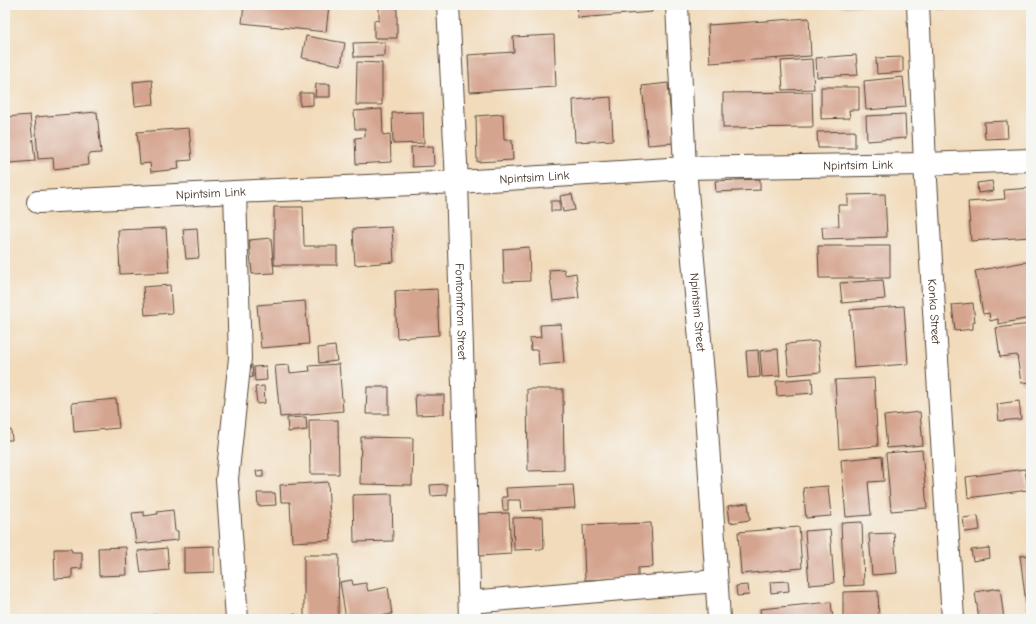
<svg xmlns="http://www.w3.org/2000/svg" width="1036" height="624" viewBox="0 0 1036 624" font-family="'Comic Neue',sans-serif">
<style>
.building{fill:#d5a48f}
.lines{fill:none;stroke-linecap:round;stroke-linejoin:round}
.minor-casing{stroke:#564536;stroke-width:24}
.minor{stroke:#fff;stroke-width:22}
.labels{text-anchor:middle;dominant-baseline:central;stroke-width:4;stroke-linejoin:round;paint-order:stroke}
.street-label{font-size:12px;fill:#3b2a1e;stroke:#f6f6f2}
</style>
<rect width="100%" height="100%" fill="#f6f6f2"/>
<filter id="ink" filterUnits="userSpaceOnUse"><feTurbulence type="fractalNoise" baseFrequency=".025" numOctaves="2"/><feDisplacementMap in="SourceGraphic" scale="8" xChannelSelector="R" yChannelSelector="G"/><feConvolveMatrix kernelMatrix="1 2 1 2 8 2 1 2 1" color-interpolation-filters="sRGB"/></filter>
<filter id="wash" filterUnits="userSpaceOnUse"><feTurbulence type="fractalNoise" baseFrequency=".012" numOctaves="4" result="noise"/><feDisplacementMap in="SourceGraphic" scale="16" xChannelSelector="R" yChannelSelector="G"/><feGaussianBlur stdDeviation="0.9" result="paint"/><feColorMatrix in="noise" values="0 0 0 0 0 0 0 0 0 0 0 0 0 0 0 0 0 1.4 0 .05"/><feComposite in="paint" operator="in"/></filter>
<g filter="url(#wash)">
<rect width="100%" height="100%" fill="#f2dbbb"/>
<g id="blocks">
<g class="building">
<path d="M244,5H329L326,32L242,23Z"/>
<path d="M379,5H397V38H374V20L379,21Z"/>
<path d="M577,5H652V12L578,18Z"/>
<path d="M841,5H893V6L841,7Z"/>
<path d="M936,5H987V6L936,9Z"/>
<path d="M809,18L811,56L710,63L708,25Z"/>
<path d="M554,35L556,87L470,92L468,55L514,52L513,37Z"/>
<path d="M306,36L345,43L341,65L302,58Z"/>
<path d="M385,42V56L354,57L353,43Z"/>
<path d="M856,55L858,75L817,77L816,58Z"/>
<path d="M903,57V72L877,74L876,58Z"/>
<path d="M812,59L814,89L783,90L781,61Z"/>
<path d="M357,62L382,63V105H356Z"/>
<path d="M903,77L906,107L866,110L864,81Z"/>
<path d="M152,80L154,104L135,106L133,82Z"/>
<path d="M668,83L673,143L648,145L642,86Z"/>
<path d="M316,84H330V97H315Z"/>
<path d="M821,87H859V110H849L850,118L821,119Z"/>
<path d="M812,92L813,127L723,128V93Z"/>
<path d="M300,93H313V105L300,106Z"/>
<path d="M611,97L613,140L575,142L573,100Z"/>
<path d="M382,109L383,135L390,134L391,162L356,164L355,138L365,137V129H355L354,111Z"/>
<path d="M97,112L101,153L88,154L89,165L54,169L53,158L38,159L35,117Z"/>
<path d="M423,112L424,143L393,144L392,113Z"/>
<path d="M503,114L504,140H512L513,160L477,162L476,116Z"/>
<path d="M905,114L906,138L867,141L866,116Z"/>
<path d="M30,115L35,161L10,163L5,117Z"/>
<path d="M1007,121L1008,138L985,139L984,122Z"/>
<path d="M189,128L192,160L178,161L179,169L151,172L150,163L140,164L137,132Z"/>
<path d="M855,131V148H818L817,132Z"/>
<path d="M433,146L434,166L412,167L411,147Z"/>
<path d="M760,179V190L716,192L715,181Z"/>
<path d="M992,181L994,191L978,193L977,183Z"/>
<path d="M1031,188V237L971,241L968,202L1005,199L1004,190Z"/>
<path d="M572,194L575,210L563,212L560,196Z"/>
<path d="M885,194L887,237L823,239L822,227L839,226L838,205H848V195Z"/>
<rect x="551" y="201" width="9" height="10"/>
<path d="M274,207H303L304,246H337V265H274Z"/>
<path d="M392,227L394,262L355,265L353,229Z"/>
<path d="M166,228L169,272L120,274L118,230Z"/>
<path d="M197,228L199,258L186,259L183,229Z"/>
<path d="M271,238L274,273L252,274L249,240Z"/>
<path d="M818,246H890V278H819Z"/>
<path d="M529,247L530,281L504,282L503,249Z"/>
<path d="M1031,261V318L998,324V319L990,321L989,313L983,314L975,271Z"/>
<path d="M564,269L565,275L576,273L579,298L553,301L549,270Z"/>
<path d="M883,280L885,299L842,303L840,283Z"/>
<path d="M170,285L172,313L145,315L143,287Z"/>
<path d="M437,289L439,335L397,338L395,291Z"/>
<path d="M305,301L309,344L261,348L257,305Z"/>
<path d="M973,303L975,322H973V329L955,331L952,305Z"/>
<path d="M904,306L908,364L854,368L850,310Z"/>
<path d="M561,324L564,363L539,365L538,350H531L530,338L541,337L540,325Z"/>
<path d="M1031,324V382L1021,383L1017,355L1000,357L996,328Z"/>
<path d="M818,341L821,372L789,375L786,344Z"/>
<path d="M335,346L337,361L319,363L318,348Z"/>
<path d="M778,349L780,376L762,377L760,351Z"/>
<path d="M758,350L760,377L748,378L746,351Z"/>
<path d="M339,364L343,411L280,417L275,366L289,365L290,373L310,371L309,366Z"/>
<path d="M252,365L253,377L246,378L245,366Z"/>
<path d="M266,366L267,380L255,381L254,367Z"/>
<path d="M812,378L813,393L777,396L776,381Z"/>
<path d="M874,378L878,446L839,449L835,380Z"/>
<path d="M264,386L265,403L257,404L255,387Z"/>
<path d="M367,387H389V414H366Z"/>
<path d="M527,389H563L564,470L528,471Z"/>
<path d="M415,395H444V414L416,415Z"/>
<path d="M116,399L119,428L74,432L72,403Z"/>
<path d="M1019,401L1021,419L999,421L997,404Z"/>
<path d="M920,412L923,445L887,448L884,416Z"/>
<path d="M306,417L307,430L288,432L287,418Z"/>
<path d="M309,420H338L339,474H310Z"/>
<path d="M11,430L12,440H5V431Z"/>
<path d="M361,437L413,438L412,485L360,484Z"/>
<path d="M922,450L927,508L891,511L886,453Z"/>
<path d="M882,456L884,481L868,482L871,515L846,517L841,460Z"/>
<path d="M1025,469L1028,490L968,498L966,477Z"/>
<path d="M263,470V477H257L256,471Z"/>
<path d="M328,482L331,540L292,542L290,502H281L280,485Z"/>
<path d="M447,484V495L431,496L430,485Z"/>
<path d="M573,485L575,508L522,511L521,500H508V510H503L502,497H507L506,488Z"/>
<path d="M828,486L831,516L806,518L803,488Z"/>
<path d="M257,493H275L276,505L258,506Z"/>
<path d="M392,494L393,541L354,542L353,495Z"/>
<path d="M748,503L750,520L730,523L728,506Z"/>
<path d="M173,510L175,531H178V540L136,544L132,513L144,512V516L158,514L157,512Z"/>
<path d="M509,513L511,554L479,556L477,514Z"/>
<path d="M978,516L980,530L965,532L963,518Z"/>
<path d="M543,517L544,549L514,550L513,518Z"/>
<path d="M862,522L864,585L844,586L841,523Z"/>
<path d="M651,523L653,567L638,568V578L585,580L583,525Z"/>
<path d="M799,527L802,568L741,574L738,532Z"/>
<path d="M830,529L834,583L809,585L805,531Z"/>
<path d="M894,533L897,573L872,575L869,534Z"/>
<path d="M214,546V572L184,573V547Z"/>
<path d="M126,547L127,575L99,576L98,548Z"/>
<path d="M167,548L169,570L141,573L138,551Z"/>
<path d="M989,548L990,558L973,561L971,550Z"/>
<path d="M54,549H71L72,552H82V568L72,569V578L55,579Z"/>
<path d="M304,555H339L338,619H304Z"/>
<path d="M1031,555V619H1028L1020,556Z"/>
<path d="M352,580L353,585L366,583L368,591L388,587L392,614L366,619H346L340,582Z"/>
<path d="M788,581L789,591L771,593L770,582Z"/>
<path d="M748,585L749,595L737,596L736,586Z"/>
<path d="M1000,588L1004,619H979L975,592Z"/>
<path d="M878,591L879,619H843V592Z"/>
<path d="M831,602L833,619H761L760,609Z"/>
<path d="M295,614L296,619H279V616Z"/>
<path d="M157,615L158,619H141L140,617Z"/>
</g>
</g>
</g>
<g filter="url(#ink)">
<use href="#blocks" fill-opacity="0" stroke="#564536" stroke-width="1"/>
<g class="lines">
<defs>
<g id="minor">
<path id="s1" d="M448,5L457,182L470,619"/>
<path id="s2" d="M677,5L685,168L705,397L719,619"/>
<path id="s3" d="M918,5L925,164L953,619"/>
<path d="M235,192L240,358L227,479L237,619"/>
<path id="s4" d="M38,202L235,192L457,182L685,168L925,164L1031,160"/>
<path d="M470,602L716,581"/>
</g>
</defs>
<use href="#minor" class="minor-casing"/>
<use href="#minor" class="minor"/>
</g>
</g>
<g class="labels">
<g class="street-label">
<text stroke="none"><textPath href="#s4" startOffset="821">Npintsim Link</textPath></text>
<text stroke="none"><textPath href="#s4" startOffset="497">Npintsim Link</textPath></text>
<text stroke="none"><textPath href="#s4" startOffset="173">Npintsim Link</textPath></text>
<text stroke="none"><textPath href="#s1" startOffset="307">Fontomfrom Street</textPath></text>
<text stroke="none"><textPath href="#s2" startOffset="308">Npintsim Street</textPath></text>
<text stroke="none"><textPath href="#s3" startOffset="307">Konka Street</textPath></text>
</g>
</g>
<rect width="1036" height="624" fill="none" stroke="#f6f6f2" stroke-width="20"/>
</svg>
